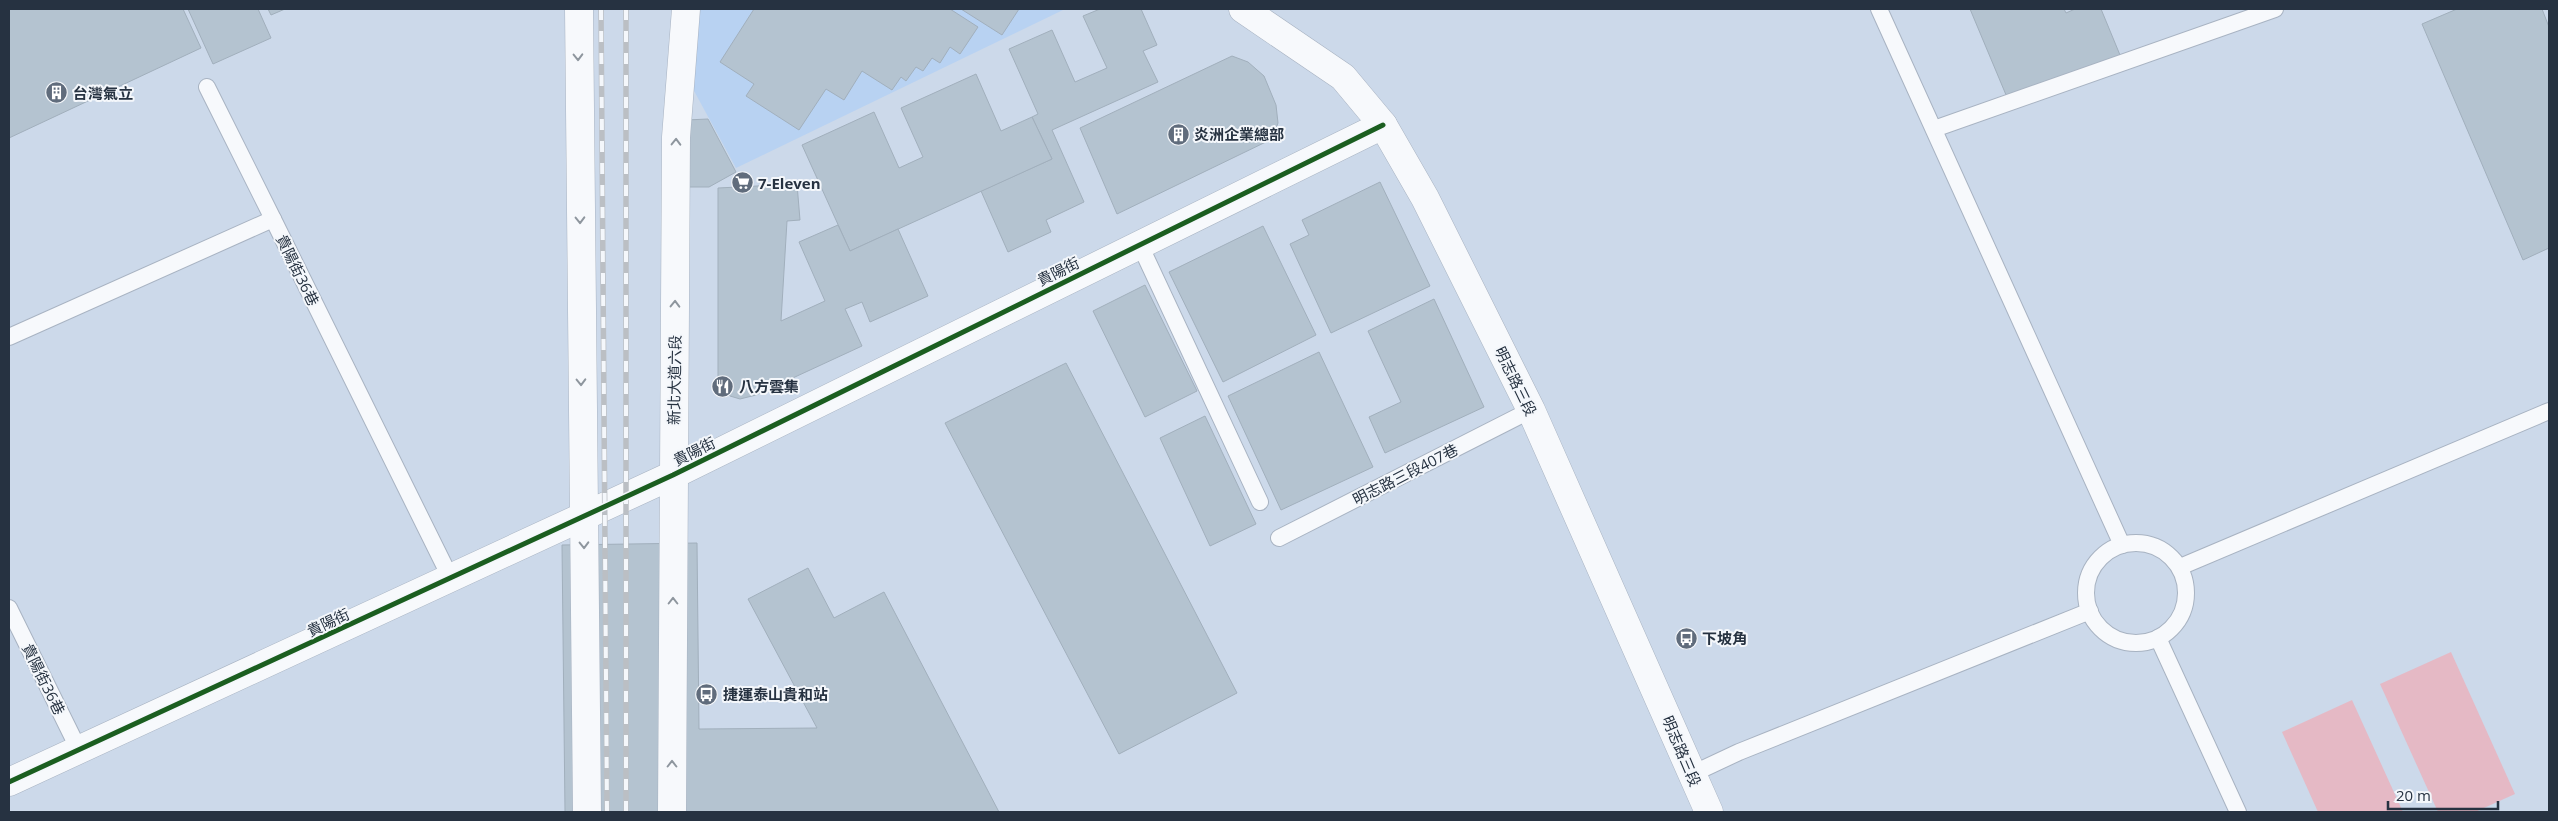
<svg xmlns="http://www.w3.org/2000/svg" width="2558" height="821" viewBox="0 0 2558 821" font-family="'Open Sans','Noto Sans TC',sans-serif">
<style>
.built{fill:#b8d2f2}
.green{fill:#e5b9c5}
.building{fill:#b4c3d0;stroke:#a1afbc}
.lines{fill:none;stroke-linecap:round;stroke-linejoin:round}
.lane-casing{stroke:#a8b3c2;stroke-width:18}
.street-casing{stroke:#a8b3c2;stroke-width:29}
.secondary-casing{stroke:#a8b3c2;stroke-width:29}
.primary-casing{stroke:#a8b3c2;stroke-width:29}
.lane{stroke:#f7f9fc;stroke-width:16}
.street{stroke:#f7f9fc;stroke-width:28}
.secondary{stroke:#f7f9fc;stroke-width:28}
.primary{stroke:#f7f9fc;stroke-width:28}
.rail-casing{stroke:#bbbfc4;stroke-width:5.5}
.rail{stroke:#f4f7fb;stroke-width:4;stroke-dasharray:11;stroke-linecap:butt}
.cycleway-casing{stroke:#f4f7fb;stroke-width:8}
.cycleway{stroke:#1b5e20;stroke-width:5}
.oneway{stroke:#8e969e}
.labels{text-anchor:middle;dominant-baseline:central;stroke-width:4;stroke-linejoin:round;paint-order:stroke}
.poi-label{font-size:15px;font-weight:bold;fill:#263241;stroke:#f4f7fb;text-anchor:start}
.street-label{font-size:15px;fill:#263241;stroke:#f4f7fb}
</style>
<rect width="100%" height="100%" fill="#ccd9ea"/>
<path class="built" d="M691,9H1065L736,168L693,89Z"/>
<g class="green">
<path d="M2451,652L2515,794L2475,812H2438L2380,684Z"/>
<path d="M2352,700L2403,812H2318L2282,732Z"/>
</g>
<g class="building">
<path d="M9,9H183L201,48L9,138Z"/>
<path d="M188,9H258L271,38L213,64Z"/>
<path d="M268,9H285L271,15Z"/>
<path d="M754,9H950L978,27L960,54L950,47L940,63L932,58L923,71L916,67L906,81L901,77L892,90L862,71L844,100L826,89L799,130L746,96L754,84L720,62Z"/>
<path d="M961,9H1019L1002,35Z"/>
<path d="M1100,9H1141L1157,45L1143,51L1158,82L1052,130L1084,202L1046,220L1051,232L1008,252L981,191L1052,159L1032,117L1038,114L1009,49L1052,30L1075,82L1107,68L1083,16Z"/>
<path d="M1970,9H2064L2066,13L2075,9H2101L2120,55L2009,102Z"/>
<path d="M2457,9H2542L2549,27V248L2523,260L2422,24Z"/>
<path d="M1232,56L1248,62L1264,76L1276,105L1278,123L1272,139L1117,214L1080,128Z"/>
<path d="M976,74L1001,131L1032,117L1052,159L850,251L802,145L874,112L899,168L923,157L901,108Z"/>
<path d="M708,119L736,172L709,187H685L686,120Z"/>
<path d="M1380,182L1430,286L1331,333L1290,244L1309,235L1302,220Z"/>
<path d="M797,184L800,220L787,221L781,321L825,301L799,242L838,225L850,251L898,229L928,296L870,322L862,302L845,309L862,346L756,395L740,399L730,396L723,389L718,379V188Z"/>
<path d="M1263,226L1316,335L1223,382L1169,272Z"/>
<path d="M1145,285L1197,391L1145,417L1093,311Z"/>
<path d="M1434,299L1484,407L1385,453L1369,417L1401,402L1368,331Z"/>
<path d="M1319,352L1373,467L1281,510L1228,396Z"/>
<path d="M1066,363L1237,693L1119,754L945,423Z"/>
<path d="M1205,416L1256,524L1210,546L1160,438Z"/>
<path d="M697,543L699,729L817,728L748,599L808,568L834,618L884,592L999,812H565L562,545Z"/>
</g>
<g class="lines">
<defs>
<g id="lane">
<path d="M1879,9L2122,545"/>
<path d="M207,87L273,219"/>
<path d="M1934,129L2275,9"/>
<path d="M1140,245L1260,502"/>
<path d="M9,337L273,219L451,579"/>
<path d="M1279,538L1531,410"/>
<circle cx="2136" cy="593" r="50"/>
<path d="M2180,567L2549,411"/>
<path d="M9,608L79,750"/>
<path d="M2158,638L2238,812"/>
<path d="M1692,774L1739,752L2090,611"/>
</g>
<path id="street" d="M9,782L673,475L1383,125"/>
<path id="secondary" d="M1243,9L1343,77L1383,125L1425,198L1531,410L1709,812"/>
<g id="primary">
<path d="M579,9L587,812"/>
<path d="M672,812L676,137L686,9"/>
</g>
</defs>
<use href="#lane" class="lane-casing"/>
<use href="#street" class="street-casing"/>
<use href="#secondary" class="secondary-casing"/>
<use href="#primary" class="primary-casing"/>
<use href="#lane" class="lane"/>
<use href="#street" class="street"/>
<use href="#secondary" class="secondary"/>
<use href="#primary" class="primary"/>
<defs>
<g id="rail">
<path d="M601,9L607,812"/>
<path d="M626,9V812"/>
</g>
</defs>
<use href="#rail" class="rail-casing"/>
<use href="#rail" class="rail"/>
<defs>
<path id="cycleway" d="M9,782L673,475L1383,125"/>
</defs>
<use href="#cycleway" class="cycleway-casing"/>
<use href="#cycleway" class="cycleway"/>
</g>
<defs><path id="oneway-chevron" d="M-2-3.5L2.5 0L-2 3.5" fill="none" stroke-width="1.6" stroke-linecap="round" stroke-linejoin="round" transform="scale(1.25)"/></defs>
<g class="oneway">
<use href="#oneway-chevron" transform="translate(578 57) rotate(89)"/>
<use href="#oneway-chevron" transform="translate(676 142) rotate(-89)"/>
<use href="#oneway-chevron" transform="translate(580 220) rotate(89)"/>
<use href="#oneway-chevron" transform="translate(675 304) rotate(-89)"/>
<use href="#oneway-chevron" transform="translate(581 382) rotate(89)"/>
<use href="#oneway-chevron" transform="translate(584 545) rotate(89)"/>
<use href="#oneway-chevron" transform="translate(673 601) rotate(-90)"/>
<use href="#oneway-chevron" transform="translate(672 764) rotate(-90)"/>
</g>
<defs>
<symbol id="building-disc" viewBox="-11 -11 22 22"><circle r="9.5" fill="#606c7c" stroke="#f4f7fb"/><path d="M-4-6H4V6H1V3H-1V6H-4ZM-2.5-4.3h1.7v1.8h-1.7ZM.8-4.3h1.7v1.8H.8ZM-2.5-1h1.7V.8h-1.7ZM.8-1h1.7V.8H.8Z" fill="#fff"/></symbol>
<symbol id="supermarket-disc" viewBox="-11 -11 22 22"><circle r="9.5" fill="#606c7c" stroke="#f4f7fb"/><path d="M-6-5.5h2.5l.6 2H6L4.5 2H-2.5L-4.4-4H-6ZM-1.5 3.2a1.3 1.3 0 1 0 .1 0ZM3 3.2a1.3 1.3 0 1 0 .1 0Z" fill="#fff"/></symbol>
<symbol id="restaurant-disc" viewBox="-11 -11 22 22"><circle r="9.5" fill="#606c7c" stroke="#f4f7fb"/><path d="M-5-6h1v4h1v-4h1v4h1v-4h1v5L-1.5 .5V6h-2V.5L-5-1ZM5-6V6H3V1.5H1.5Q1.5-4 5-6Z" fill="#fff"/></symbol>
<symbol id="bus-disc" viewBox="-11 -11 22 22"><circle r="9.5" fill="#606c7c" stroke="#f4f7fb"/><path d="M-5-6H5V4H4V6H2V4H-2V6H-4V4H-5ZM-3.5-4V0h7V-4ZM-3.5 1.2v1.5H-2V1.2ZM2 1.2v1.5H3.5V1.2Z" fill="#fff"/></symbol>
</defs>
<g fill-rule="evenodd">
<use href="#building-disc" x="44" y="80" width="25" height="25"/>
<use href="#building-disc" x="1166" y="122" width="25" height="25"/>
<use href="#supermarket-disc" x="730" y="170" width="25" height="25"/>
<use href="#restaurant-disc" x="710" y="374" width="25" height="25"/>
<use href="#bus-disc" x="1674" y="626" width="25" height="25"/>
<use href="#bus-disc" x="694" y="682" width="25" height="25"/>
</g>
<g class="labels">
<g class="poi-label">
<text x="73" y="93">台灣氣立</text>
<text x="1194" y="134">炎洲企業總部</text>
<text x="758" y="183">7-Eleven</text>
<text x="739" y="386">八方雲集</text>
<text x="1702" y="638">下坡角</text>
<text x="723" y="694">捷運泰山貴和站</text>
</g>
<g class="street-label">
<text transform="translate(298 270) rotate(64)">貴陽街36巷</text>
<text transform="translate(1058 271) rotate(-26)">貴陽街</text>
<text transform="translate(674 380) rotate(-89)">新北大道六段</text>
<text transform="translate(1516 381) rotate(64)">明志路三段</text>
<text transform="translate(694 451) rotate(-26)">貴陽街</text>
<text transform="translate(1405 474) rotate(-27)">明志路三段407巷</text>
<text transform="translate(328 622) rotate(-25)">貴陽街</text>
<text transform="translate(44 679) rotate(64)">貴陽街36巷</text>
<text transform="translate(1682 751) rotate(67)">明志路三段</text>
</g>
</g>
<rect width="2558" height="821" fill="none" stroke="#263241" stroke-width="20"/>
<path d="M2388 801v8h110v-8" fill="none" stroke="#263241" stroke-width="2.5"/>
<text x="2396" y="801" font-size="15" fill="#263241" stroke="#f4f7fb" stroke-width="4" paint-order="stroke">20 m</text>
</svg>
